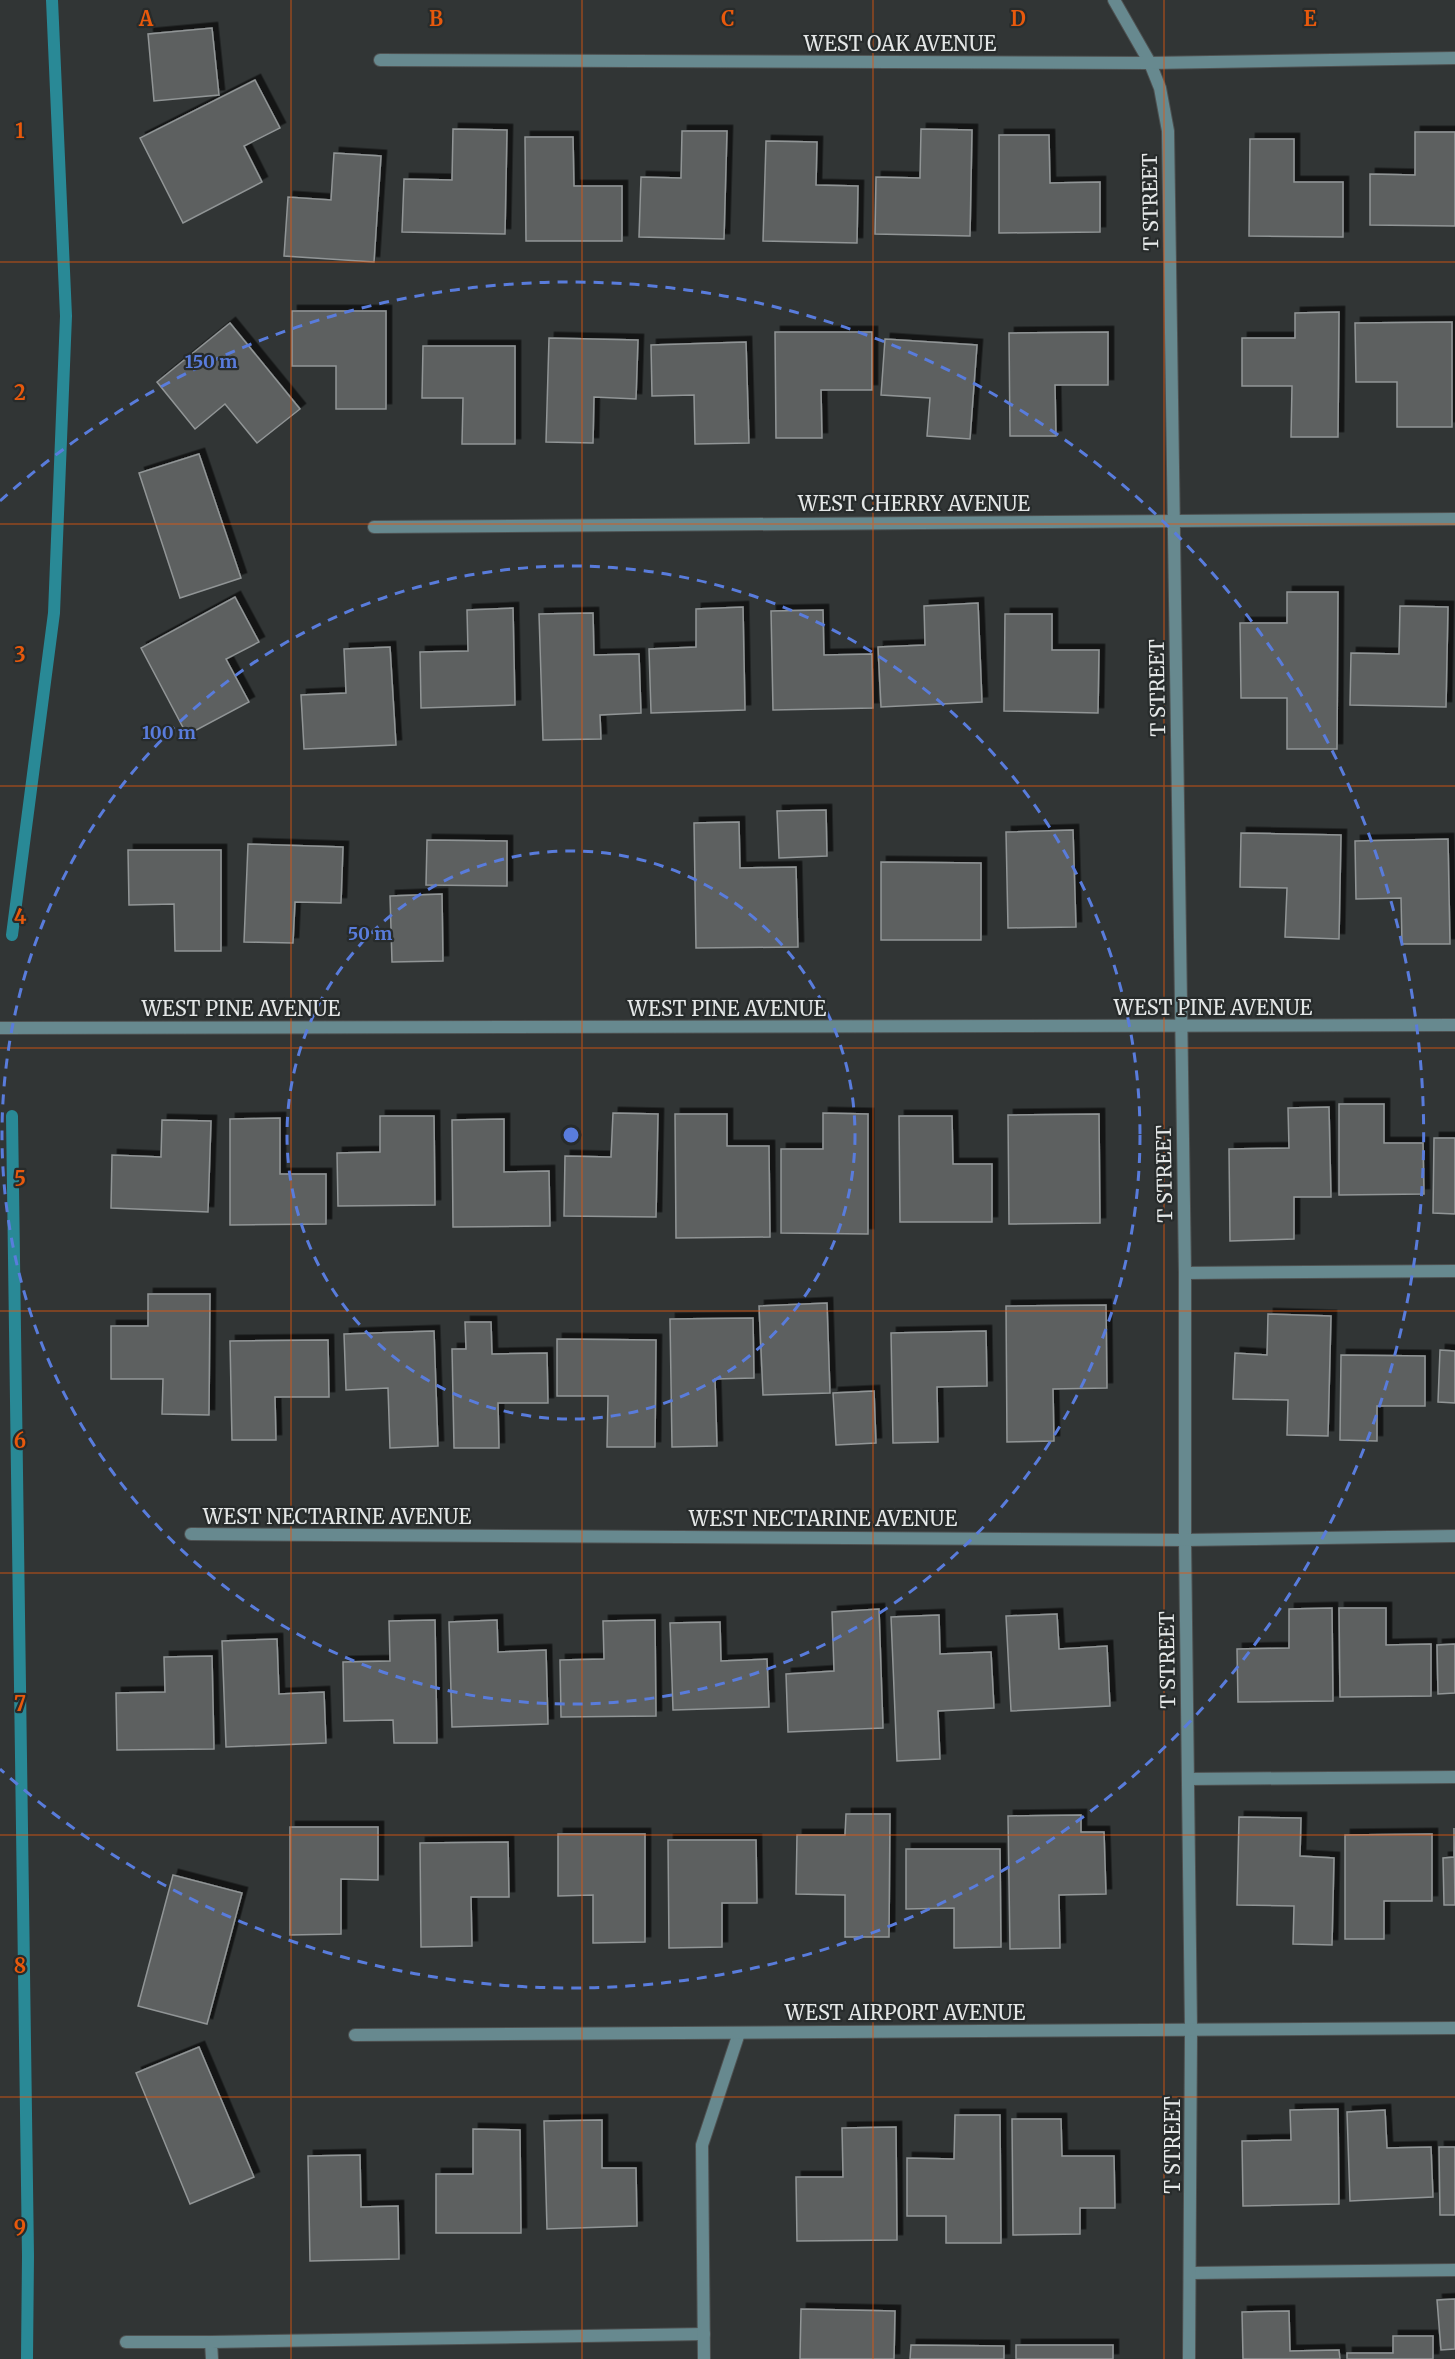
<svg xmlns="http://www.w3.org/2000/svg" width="1455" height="2359" viewBox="0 0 1455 2359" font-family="Merriweather,serif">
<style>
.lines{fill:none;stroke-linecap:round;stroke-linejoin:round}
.stream{stroke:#298996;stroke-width:12}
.building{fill:#5d6161;stroke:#919596;stroke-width:1.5;filter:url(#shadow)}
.lane-casing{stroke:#4e5151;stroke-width:14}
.street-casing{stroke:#4e5151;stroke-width:14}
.lane{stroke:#67898f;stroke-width:12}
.street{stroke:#67898f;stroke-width:12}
.grid{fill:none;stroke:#e8590c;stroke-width:1.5;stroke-opacity:0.55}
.ring{fill:none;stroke:#597cdc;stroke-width:3;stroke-dasharray:10 8}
.labels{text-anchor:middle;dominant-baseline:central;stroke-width:4.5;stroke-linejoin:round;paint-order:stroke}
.street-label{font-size:20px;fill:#e4e7e7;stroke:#272b2b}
.grid-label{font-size:20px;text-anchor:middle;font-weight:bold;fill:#e8590c;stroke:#272b2b;stroke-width:4.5;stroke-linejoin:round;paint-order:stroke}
.centre{fill:#597cdc;stroke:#272b2b;stroke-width:3}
.ring-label{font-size:18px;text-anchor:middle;font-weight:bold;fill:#597cdc;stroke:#272b2b;stroke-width:4.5;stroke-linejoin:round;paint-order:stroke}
</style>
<defs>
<filter id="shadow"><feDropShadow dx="5.5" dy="-5.5" stdDeviation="0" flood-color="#0009"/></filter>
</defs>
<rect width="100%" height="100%" fill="#313535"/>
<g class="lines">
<g class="stream">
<path d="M12,935L54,613L66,316L52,0"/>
<path d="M12,1116L28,2256L27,2359"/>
</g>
</g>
<g class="building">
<path d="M212,28L219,95L154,101L148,34Z"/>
<path d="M255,80L280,128L244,146L262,182L183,223L140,138Z"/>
<path d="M453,129L507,130L505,234L402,232L404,179L452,180Z"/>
<path d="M921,129L972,130L970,236L875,234L876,177L920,178Z"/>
<path d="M682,131H727L724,239L639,237L641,177L681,178Z"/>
<path d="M1415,132H1455V226L1370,225V174L1415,175Z"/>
<path d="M999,135H1049L1050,183L1100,182V232L999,233Z"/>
<path d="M525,137H573L574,186H622V241H526Z"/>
<path d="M1250,139H1294V182H1343V237L1249,236Z"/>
<path d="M766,141L817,142L816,185L858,186L857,243L763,241Z"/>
<path d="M334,153L381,156L374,262L284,256L288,197L331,200Z"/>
<path d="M292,311H386V409H336V366H292Z"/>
<path d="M1339,312L1338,437H1291L1292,386H1242V338H1295V313Z"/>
<path d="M1452,322V427H1397V382H1356L1355,323Z"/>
<path d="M230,323L300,409L257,443L225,404L195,429L157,382Z"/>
<path d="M775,332H872V390H821L822,438H776Z"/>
<path d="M1108,332V385H1055L1056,436H1010L1009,333Z"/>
<path d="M549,338L638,340L636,399L594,397L593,443L546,442Z"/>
<path d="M885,339L977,345L970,439L927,436L930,398L881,395Z"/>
<path d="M746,342L749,443L695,444L694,395L652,396L651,345Z"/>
<path d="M423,346H515V444H462L463,398H422Z"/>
<path d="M199,454L241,578L180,598L139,473Z"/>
<path d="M1287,592H1338L1337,749H1287V698H1241L1240,623H1287Z"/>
<path d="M235,597L259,642L226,659L249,702L187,735L141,648Z"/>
<path d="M978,603L982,702L881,707L878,647L925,645L924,606Z"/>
<path d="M1400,606L1448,607L1446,707L1350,705L1351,653L1399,654Z"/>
<path d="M743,607L745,710L651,713L649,649L696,647V609Z"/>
<path d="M513,608L515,705L421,708L420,652L468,651L467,610Z"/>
<path d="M823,610L824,655L872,654L873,708L773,710L771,611Z"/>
<path d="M593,613L594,655L639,654L641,713L600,715L601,739L543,740L539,614Z"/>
<path d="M1005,614H1052V650H1099L1098,713L1004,711Z"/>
<path d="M390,647L396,745L304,749L301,695L346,693L344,649Z"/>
<path d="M826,810L827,856L779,858L777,811Z"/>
<path d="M739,822L740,868L796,867L798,947L696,948L694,823Z"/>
<path d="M1073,830L1076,927L1008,928L1006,832Z"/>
<path d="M1241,833L1341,835L1339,939L1285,937L1287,888L1240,887Z"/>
<path d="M1448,839L1450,944H1402L1401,898L1356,899L1355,841Z"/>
<path d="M427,840L507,841V886L426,885Z"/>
<path d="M248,844L343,847L341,903L295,902L293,943L244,942Z"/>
<path d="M128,850H221V951H175L174,904L129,905Z"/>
<path d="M881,862L981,863V940H881Z"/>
<path d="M442,894L443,961L392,962L390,896Z"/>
<path d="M1339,1104H1384V1143H1423L1424,1194L1339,1195Z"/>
<path d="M1329,1107L1331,1197H1294V1239L1230,1241L1229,1149L1289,1148L1288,1108Z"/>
<path d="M613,1113L658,1114L656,1217L564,1216L565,1156L611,1157Z"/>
<path d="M823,1113L868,1114V1234L781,1233V1149H823Z"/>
<path d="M675,1114H727V1146H769L770,1237L676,1238Z"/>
<path d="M1099,1114L1100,1223L1009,1224L1008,1115Z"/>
<path d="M380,1116H434L435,1205L338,1206L337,1153L380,1152Z"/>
<path d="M899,1116H952L953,1164H992V1222H900Z"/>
<path d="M280,1118V1174H326V1224L230,1225V1119Z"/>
<path d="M504,1119V1172L549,1171L550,1226L453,1227L452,1120Z"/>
<path d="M162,1120L211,1121L208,1212L111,1208L112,1155L161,1157Z"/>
<path d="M1434,1138H1455V1214L1433,1213Z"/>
<path d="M148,1294H210L209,1415L162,1414L163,1379H111V1326H148Z"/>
<path d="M827,1303L830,1393L763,1395L759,1306Z"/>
<path d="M1106,1305L1107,1388L1053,1389L1054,1441L1007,1442L1006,1306Z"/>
<path d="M1268,1314L1331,1316L1328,1436L1287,1435L1288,1400L1233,1399L1235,1353L1267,1355Z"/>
<path d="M753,1318L754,1378L715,1379L717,1446L672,1447L670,1319Z"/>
<path d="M465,1322H491L492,1354L547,1353L548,1403H498L499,1448H454L452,1349H466Z"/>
<path d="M434,1331L438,1446L390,1448L388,1388L346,1390L344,1334Z"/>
<path d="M986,1331L987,1386L937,1387L938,1442L893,1443L891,1333Z"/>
<path d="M557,1339L656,1340L655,1447H607L608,1396H557Z"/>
<path d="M328,1340L329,1397H275L276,1440H232L230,1341Z"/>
<path d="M1440,1350L1455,1351V1403L1438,1402Z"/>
<path d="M1341,1355L1425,1356V1406H1377V1441L1340,1440Z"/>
<path d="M874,1391L876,1443L836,1445L833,1393Z"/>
<path d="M1332,1608L1333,1701L1238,1702L1237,1649L1289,1648V1609Z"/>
<path d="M1339,1608H1386V1645L1431,1644V1696L1340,1697Z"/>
<path d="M879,1609L883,1728L788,1732L786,1674L834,1671L832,1612Z"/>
<path d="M1057,1614L1059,1649L1107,1646L1110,1706L1011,1711L1006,1616Z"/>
<path d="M939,1615L940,1654L991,1652L994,1708L938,1711L940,1759L897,1761L891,1617Z"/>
<path d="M435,1620L437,1743H394L393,1720L344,1721L343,1662L390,1661L389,1621Z"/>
<path d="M497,1620L498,1652L546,1650L548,1724L452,1727L449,1622Z"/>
<path d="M655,1620L656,1716L561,1717L560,1660L604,1659L603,1621Z"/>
<path d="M720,1622L721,1661L767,1659L769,1707L673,1710L670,1623Z"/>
<path d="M277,1639L279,1694L324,1692L326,1743L226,1747L222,1641Z"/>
<path d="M1455,1644V1693L1438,1694L1437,1645Z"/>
<path d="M212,1656L214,1749L117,1750L116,1693L165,1692L164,1657Z"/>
<path d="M846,1814H890L889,1937H845V1895L796,1894L797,1835H845Z"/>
<path d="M1081,1815V1832H1104L1106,1894L1059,1895L1060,1948L1010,1949L1008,1816Z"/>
<path d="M1239,1817L1301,1818L1300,1856L1334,1858L1332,1945L1293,1944L1294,1906L1237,1905Z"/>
<path d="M290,1827H378V1880L341,1879V1934L290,1935Z"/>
<path d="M1454,1828L1455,1905H1444L1443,1858L1454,1857Z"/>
<path d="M558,1834H645V1942L593,1943V1895L558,1896Z"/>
<path d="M1432,1834V1901H1384V1939H1345V1835Z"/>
<path d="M668,1840H756L757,1903H722V1947L669,1948Z"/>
<path d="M508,1842L509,1897H471L472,1946L421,1947L420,1843Z"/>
<path d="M906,1849H1000L1001,1947L954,1948V1908L906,1909Z"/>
<path d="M173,1875L242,1893L207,2024L138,2006Z"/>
<path d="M199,2047L254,2177L190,2204L136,2073Z"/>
<path d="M1338,2109L1339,2204L1243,2206L1242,2141L1291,2140L1290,2110Z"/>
<path d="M1385,2110L1387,2148L1431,2147L1433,2197L1350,2201L1347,2112Z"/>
<path d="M955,2115H1000L1001,2243H946V2216H907V2158L954,2159Z"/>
<path d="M1012,2119H1061L1062,2156H1114L1115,2208H1080V2234L1013,2235Z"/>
<path d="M602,2120V2168H636L637,2226L547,2229L544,2121Z"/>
<path d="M896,2127L897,2240L797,2241L796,2177H843L842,2128Z"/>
<path d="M473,2129L520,2130L521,2233H436V2174H473Z"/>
<path d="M1439,2147H1455V2215H1440Z"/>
<path d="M360,2155L361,2207L398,2206L399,2259L310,2261L308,2156Z"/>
<path d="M1455,2299V2349L1441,2350L1437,2300Z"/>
<path d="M801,2309L895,2311L894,2359H800Z"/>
<path d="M1289,2311L1290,2351L1339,2350L1340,2359H1243L1242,2312Z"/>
<path d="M1393,2336H1433V2359H1347V2353H1393Z"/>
<path d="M911,2345L1004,2346V2359H910Z"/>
<rect x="1016" y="2345" width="97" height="14"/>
</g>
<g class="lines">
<defs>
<g id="lane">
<path d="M1185,1273L1455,1271"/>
<path d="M1188,1779L1455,1777"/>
<path d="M1191,2273L1455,2270"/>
<path d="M126,2342H211"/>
<path d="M212,2359L211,2342L704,2334"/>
<path d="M704,2359L702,2145L739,2033"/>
</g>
<g id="street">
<path d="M1114,0L1150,63L1160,88L1168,131L1185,1273V1540L1191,2030L1189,2359"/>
<path d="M380,60L1150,63L1455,58"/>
<path d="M374,527L1455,519"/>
<path d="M0,1028L1455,1025"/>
<path d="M191,1534L1185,1540L1455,1536"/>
<path d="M355,2035L1455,2028"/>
</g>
</defs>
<use href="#lane" class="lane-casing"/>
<use href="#street" class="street-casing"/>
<use href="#lane" class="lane"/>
<use href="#street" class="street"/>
</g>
<path class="grid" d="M291,0V2359M582,0V2359M873,0V2359M1164,0V2359M0,262H1455M0,524H1455M0,786H1455M0,1048H1455M0,1311H1455M0,1573H1455M0,1835H1455M0,2097H1455"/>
<g class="ring">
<circle cx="571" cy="1135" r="284"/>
<circle cx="571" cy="1135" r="569"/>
<path d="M0 501A853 853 0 1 1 0 1769"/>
</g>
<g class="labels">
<g class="street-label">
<text x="900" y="43">WEST OAK AVENUE</text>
<text transform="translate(1150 202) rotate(-91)">T STREET</text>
<text x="914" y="503">WEST CHERRY AVENUE</text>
<text transform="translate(1157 688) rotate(-91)">T STREET</text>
<text x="1213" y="1007">WEST PINE AVENUE</text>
<text x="241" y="1008">WEST PINE AVENUE</text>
<text x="727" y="1008">WEST PINE AVENUE</text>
<text transform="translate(1164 1174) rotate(-91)">T STREET</text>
<text x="337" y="1516">WEST NECTARINE AVENUE</text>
<text x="823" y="1518">WEST NECTARINE AVENUE</text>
<text transform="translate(1167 1660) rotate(-91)">T STREET</text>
<text x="905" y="2012">WEST AIRPORT AVENUE</text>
<text transform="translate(1172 2145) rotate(-90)">T STREET</text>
</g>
</g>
<g class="grid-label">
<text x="146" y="26">A</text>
<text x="436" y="26">B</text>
<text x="728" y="26">C</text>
<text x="1018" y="26">D</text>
<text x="1310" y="26">E</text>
<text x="20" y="138">1</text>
<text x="20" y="400">2</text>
<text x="20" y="662">3</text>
<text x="20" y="924">4</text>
<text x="20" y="1186">5</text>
<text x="20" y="1448">6</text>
<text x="20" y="1711">7</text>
<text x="20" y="1973">8</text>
<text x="20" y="2235">9</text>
</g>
<circle cx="571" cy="1135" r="9" class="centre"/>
<g class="ring-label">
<text x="211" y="368">150 m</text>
<text x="169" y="739">100 m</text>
<text x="370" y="940">50 m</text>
</g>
</svg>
